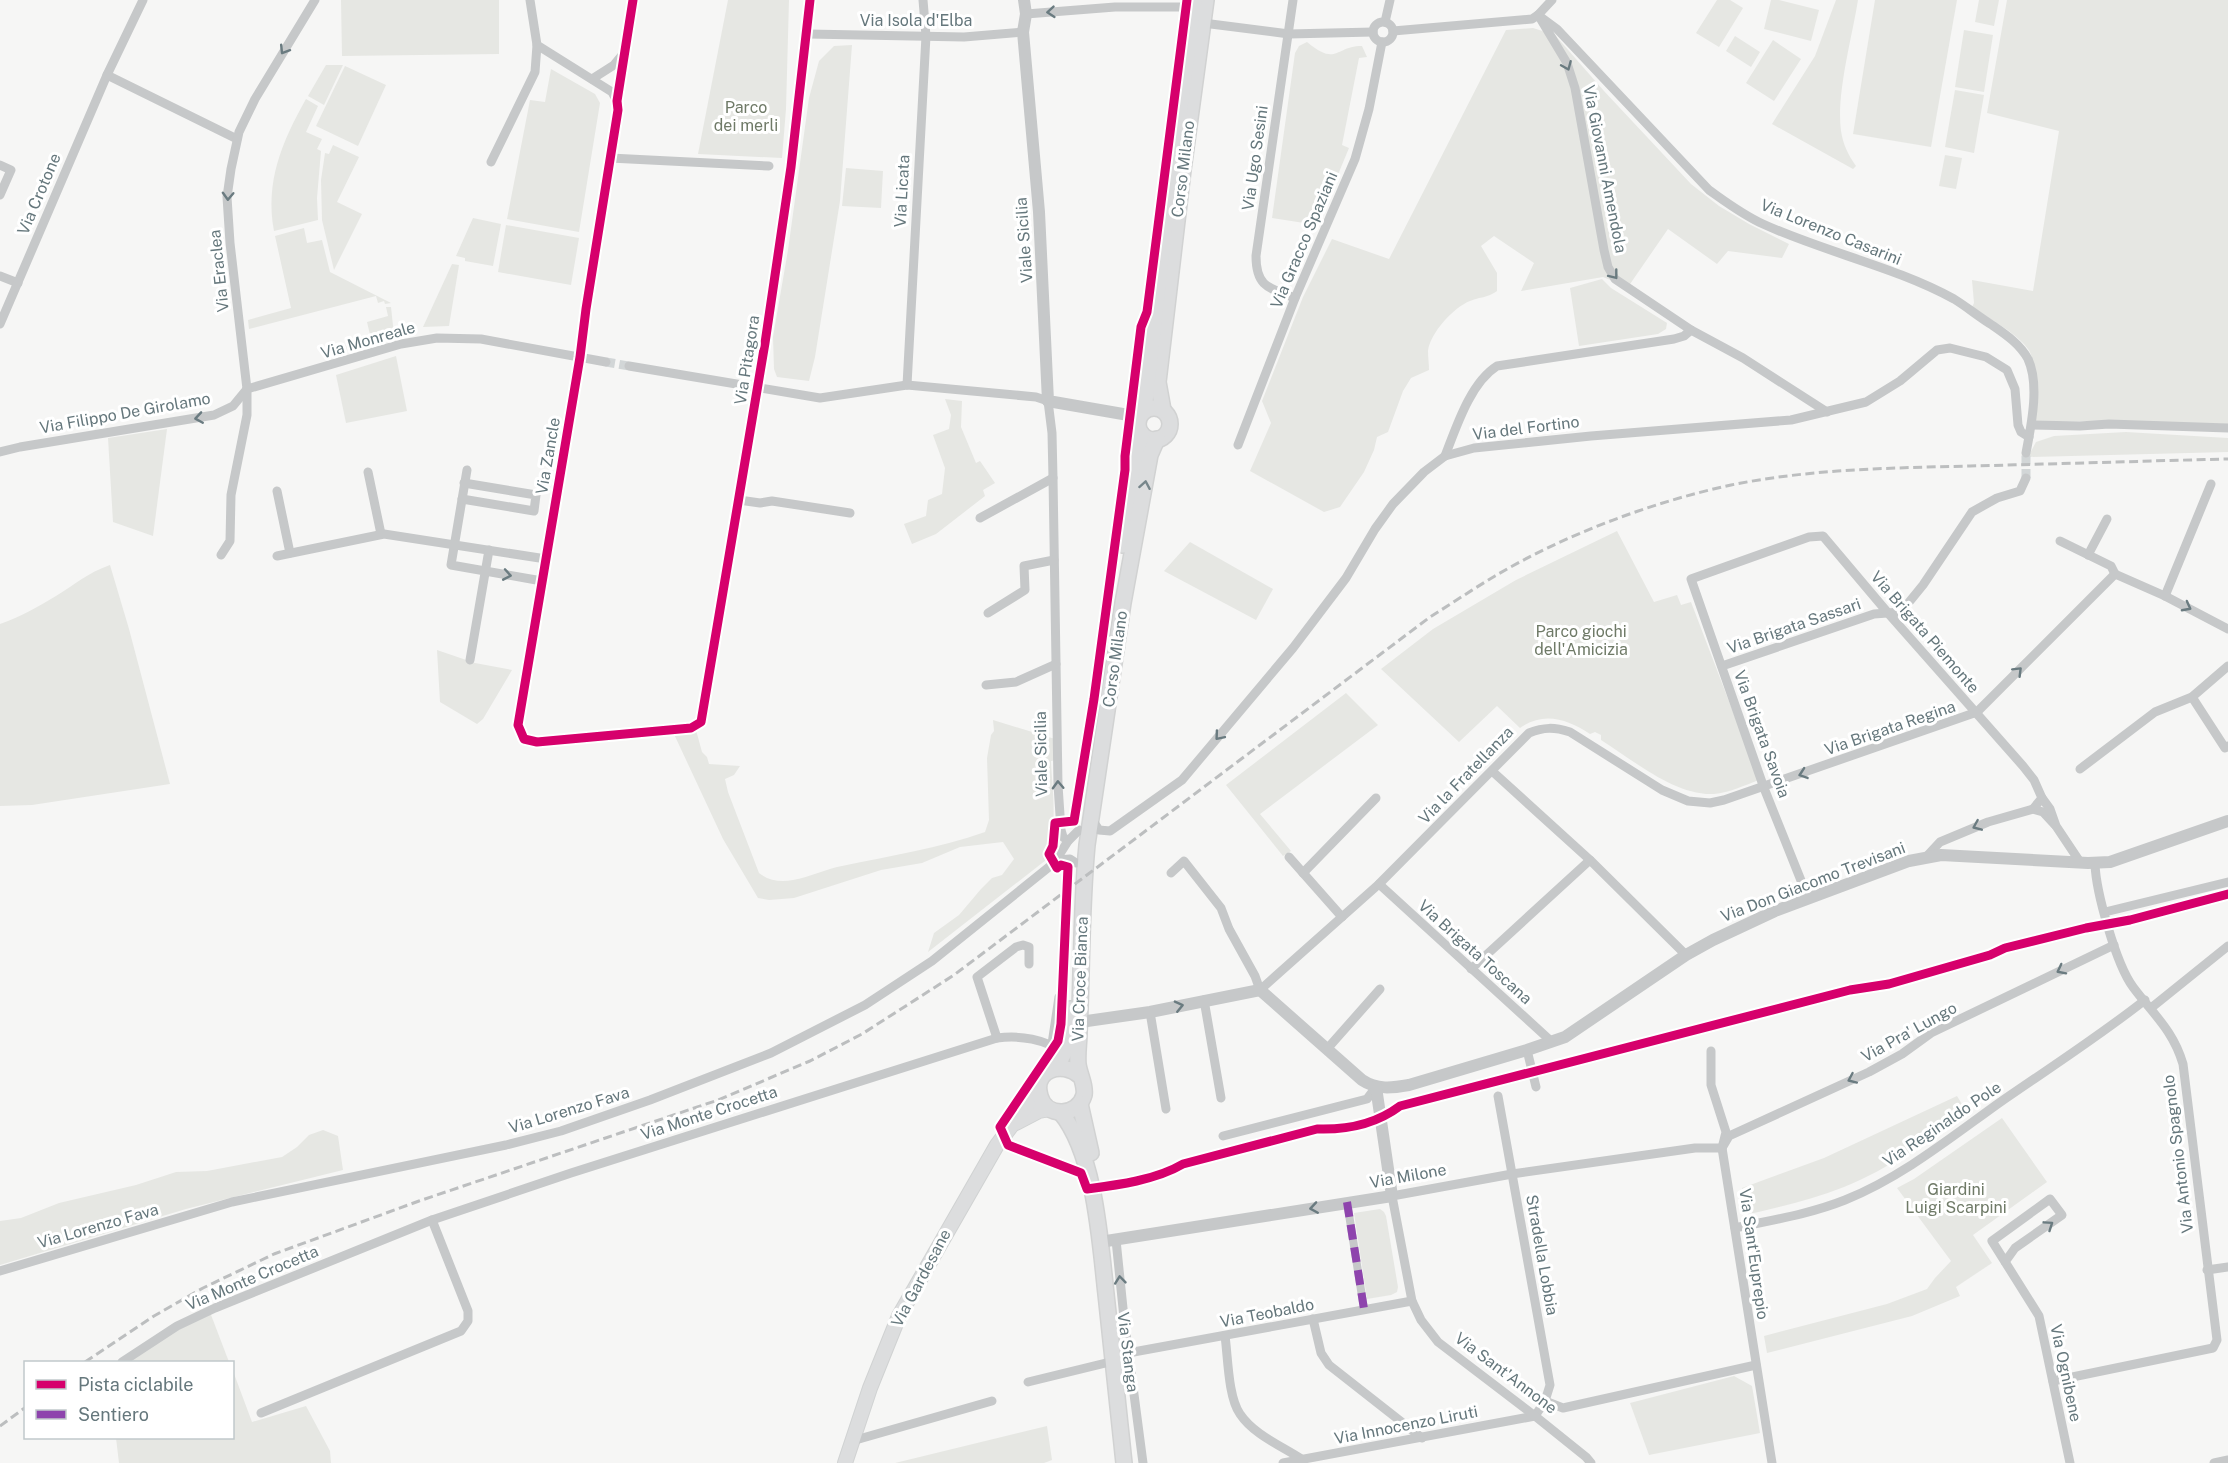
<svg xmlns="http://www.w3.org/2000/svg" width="2228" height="1463" viewBox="0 0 2228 1463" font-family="'Public Sans',sans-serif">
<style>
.green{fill:#e6e7e3}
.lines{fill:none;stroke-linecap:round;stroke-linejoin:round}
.minor-tunnel{stroke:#d2d6d7;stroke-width:9;stroke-dasharray:9 4.5;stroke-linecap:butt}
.secondary-casing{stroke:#d0d2d2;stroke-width:16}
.primary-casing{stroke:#d1d2d2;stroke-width:18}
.pedestrian{stroke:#c6c8c9;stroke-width:8}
.minor{stroke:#c6c8c9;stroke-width:9}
.tertiary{stroke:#c6c8c9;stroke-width:12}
.secondary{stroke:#dcddde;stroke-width:14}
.primary{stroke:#dcddde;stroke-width:15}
.rail{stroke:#bcbebf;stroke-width:3;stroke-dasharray:9 4.5;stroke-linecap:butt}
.quiet{stroke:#8e44ad;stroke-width:8;stroke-dasharray:15 8;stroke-linecap:butt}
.cycleway-casing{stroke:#fff;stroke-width:13}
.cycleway{stroke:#d6006c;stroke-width:9}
.oneway{stroke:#6a7b80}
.oneway2{stroke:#77868b}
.labels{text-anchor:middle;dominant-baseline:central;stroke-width:6;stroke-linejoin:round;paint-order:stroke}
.street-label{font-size:16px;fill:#65777c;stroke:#fff}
.park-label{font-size:16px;fill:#6f7a67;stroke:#fff}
</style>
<rect width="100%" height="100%" fill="#f6f6f5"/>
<g class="green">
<path d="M341,0H499V54L342,56Z"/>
<path d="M728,0H789L786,109L782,158L698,154Z"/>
<path d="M1717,0H1730L1743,8L1719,47L1696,33Z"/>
<path d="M1771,0H1779L1819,10L1811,41L1764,29Z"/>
<path d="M1836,0H1858C1852,38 1836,94 1841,131C1843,144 1848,155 1856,166L1853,169L1772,124L1815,56Z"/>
<path d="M1875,0H1957L1931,147L1853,134Z"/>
<path d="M1979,0H1999L1994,26L1975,22Z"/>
<path d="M2007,0H2228V424L2111,421L2036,422C2036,405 2038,362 2028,349C2017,333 1988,318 1972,307L1974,303L1972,280L2033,291L2059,131L1987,113Z"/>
<path d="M1533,28L1555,35L1604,91L1691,184L1719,206L1749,224L1789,244L1782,258L1728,251L1717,264L1668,229L1628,287L1603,277L1521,291L1534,263L1494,236L1481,246L1497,273V291C1485,299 1482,296 1470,301C1454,307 1430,333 1428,351C1428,357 1429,364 1429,370L1411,378L1403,391L1388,432L1377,437L1374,450L1364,472L1340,507L1324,512L1250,471L1271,423L1262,401L1303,297L1332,239L1389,259L1506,30Z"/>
<path d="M1964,30L1993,35L1984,92L1955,87Z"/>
<path d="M1735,36L1760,52L1751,67L1726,51Z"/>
<path d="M1773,40L1801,59L1774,101L1746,83Z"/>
<path d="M1307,42C1337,67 1335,46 1362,46L1367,57L1359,58L1342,145L1349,148L1317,225L1272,218L1295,53L1299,46Z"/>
<path d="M852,45L840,201L815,357L809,381L777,377L774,369L773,337L788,250L809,98L819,61L834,46Z"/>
<path d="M326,65H343L324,105L308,96Z"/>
<path d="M345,66L386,85L358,146L316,126Z"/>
<path d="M551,69L595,94L600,103L579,232L507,219L530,100L545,102Z"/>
<path d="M1955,90L1984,95L1974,153L1945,147Z"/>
<path d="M306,99L318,106L306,132L322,139L317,149L321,151L317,198L318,220L274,231C265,181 282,142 306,99Z"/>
<path d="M333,145L359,157L337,202L362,214L334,270L322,220L321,180L325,153L329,154Z"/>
<path d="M1945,155L1962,158L1956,189L1939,186Z"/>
<path d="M846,168L883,171L881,208L842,206Z"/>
<path d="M473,218L501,224L493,266L465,261V258L456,256Z"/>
<path d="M506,225L579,238L571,285L498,272Z"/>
<path d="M304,228L307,243L322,240L330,272L391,303L385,304L384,301L378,303L376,296L249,329L248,320L291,308L275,236Z"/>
<path d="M452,264L459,265L449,326L423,327Z"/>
<path d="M1602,279L1611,288L1667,323L1666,329L1658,334L1579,346L1570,288Z"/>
<path d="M386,307H391L394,335L324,358L323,351L371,339L367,322L388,316Z"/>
<path d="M396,356L407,411L346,423L336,375Z"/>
<path d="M945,399L962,401L961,427L976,463L980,461L995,483L983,490L985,496L936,534L912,544L904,524L926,516L928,500L942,494L945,468L933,435L949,429L951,415Z"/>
<path d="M167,429L153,536L113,522L108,438Z"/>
<path d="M2126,432L2228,438V452L2028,457L2036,442L2054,436Z"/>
<path d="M1617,531L1654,602L1677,595L1681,605L1691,602L1759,780C1745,785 1729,793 1714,794C1675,796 1633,760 1601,740V735L1595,732L1590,734C1568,719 1543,711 1520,728L1497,706L1459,742L1381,669L1433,629L1516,580Z"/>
<path d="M1190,542L1273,589L1256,620L1164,571Z"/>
<path d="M110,565L129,629L170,784L32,805L0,806V624C20,617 38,607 56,596C76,584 87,573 110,565Z"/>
<path d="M437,650L475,663L512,670L483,719L477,724L440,702Z"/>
<path d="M1346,693L1378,725L1260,814L1291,851L1283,856L1226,785Z"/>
<path d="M993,720L1055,739L1056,760L1051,761C1052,787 1059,832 1045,854L1046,860L928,952L934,933L959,915L981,889L992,878L1002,875L1014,859L1003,842L960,847L922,863L881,870L794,898L769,900L758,898L723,839L673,732L696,730L702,752L707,757L709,764L740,766L734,775L725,779L728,792L759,873C769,881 781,882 793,880C810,877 826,869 842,866C890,856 939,848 985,832L989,820L987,758L991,735L994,731Z"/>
<path d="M1957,1096L1968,1114C1928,1140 1889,1169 1844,1187C1812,1200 1779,1207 1745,1215L1742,1188L1824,1158Z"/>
<path d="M2002,1118L2047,1182L1973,1235L1992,1263L1956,1287L1960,1296L1912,1316L1767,1353L1764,1336L1887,1304L1927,1289L1935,1278L1951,1261L1897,1188L1914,1179Z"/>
<path d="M323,1130L338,1136L343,1170L186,1209L0,1265V1221L21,1218L59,1203L136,1185L176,1172L207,1171L282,1157L297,1147L309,1135Z"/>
<path d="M1380,1209L1384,1212L1386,1216L1398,1287L1397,1292L1391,1295L1367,1299L1354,1213Z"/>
<path d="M208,1307L229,1362H118Z"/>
<path d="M233,1371L252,1422L306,1406L330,1451L331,1463H119L116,1438H232Z"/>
<path d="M1734,1376L1752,1386L1760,1433L1649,1455L1630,1403Z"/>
<path d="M1047,1426L1052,1460L1044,1463H895Z"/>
</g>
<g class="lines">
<g class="minor-tunnel">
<path d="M606,362L629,366"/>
<path d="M2026,478V453"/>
</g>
<defs>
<g id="secondary">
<path d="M1016,1123L1039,1111L1050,1109"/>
<path d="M845,1463L870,1388L899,1316L997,1145L1039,1089"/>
</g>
<g id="primary">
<circle cx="1154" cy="424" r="16"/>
<path d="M1163,410L1158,382L1183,170L1206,0"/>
<path d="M1144,411L1164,232L1194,0"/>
<path d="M1123,545L1141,433"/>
<path d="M1056,1068L1064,1053L1070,1009"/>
<path d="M1080,1076C1062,1060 1032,1070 1040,1096C1046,1118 1078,1117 1084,1095C1086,1085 1079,1074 1078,1064C1077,1053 1079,1043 1079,1032C1082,970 1081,907 1087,845L1123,603L1150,455L1157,439"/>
<path d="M1080,1104L1091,1153"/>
<path d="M1061,1113C1095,1154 1100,1241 1106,1294C1112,1350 1118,1406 1124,1463"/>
</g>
</defs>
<use href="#secondary" class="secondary-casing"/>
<use href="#primary" class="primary-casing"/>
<path class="pedestrian" d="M1347,1202L1364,1309"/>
<g class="minor">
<path d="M530,0L537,45L612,92L617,101"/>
<path d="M633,0L617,101L618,110L586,309L580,357L518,725L524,739L537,742L691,728L701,722L765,343L791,167L810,0"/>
<path d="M1293,0L1256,256C1256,287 1269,288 1295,298"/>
<path d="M1026,14L1115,7H1194"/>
<path d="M1538,15L1557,29L1709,190C1726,202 1743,215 1763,224C1824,252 1896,267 1954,299C1967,307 1979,317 1992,325C2005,334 2020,344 2028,359C2040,385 2031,426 2026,453"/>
<path d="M1540,18L1567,63L1575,88L1604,250L1608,267L1615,279L1691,330L1743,358L1827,412"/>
<path d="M1385,22L1390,0"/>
<circle cx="1383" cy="32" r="10"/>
<path d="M1203,23L1289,34L1373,32"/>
<path d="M1393,31L1532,19L1538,15L1552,0"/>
<path d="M808,34L964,37L1023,32"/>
<path d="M107,75L237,139"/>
<path d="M592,79L614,65L624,53"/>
<path d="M610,158L769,166"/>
<path d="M491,162L535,72L537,45"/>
<path d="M0,165L11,170L0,195"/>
<path d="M0,276L18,283"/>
<path d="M0,324L107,75L143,0"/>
<path d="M629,366L820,398L907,385L1036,397L1048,401L1052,433L1053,478L1058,785L1061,830L1063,837L1068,841"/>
<path d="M907,385L926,36L923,0"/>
<path d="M247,389L401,344L437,338L481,339L606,362"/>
<path d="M2032,425L2080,426L2109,424L2228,428"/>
<path d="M1238,445L1295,298L1355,159L1369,109L1382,42"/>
<path d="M0,452L20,447L214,415L233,406L247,389"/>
<path d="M1445,456C1456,428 1470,383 1497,366L1674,339L1684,336L1691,330"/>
<path d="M467,470L451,565L542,581"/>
<path d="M368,472L381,534"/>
<path d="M277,491L290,553"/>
<path d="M462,499L534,511L536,495L464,483"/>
<path d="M739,500L760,503L772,501L850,513"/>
<path d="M980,518L1053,478"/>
<path d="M2060,541L2111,566L2115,574"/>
<path d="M221,555L230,541L231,495L247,415V389L230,243L227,197L231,169L239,132L255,99L315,0"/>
<path d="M2088,555L2107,519"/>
<path d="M277,556L384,534L546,559"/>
<path d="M2165,596L2211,484"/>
<path d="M988,613L1025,590L1024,566L1054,560"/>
<path d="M470,660L489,550"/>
<path d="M1722,666L1874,614L1901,612L1923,585L1972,512L1997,498L2020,491L2026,478"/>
<path d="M986,685L1016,682L1056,664"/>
<path d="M2192,697L2225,748L2228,746"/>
<path d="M2080,769L2155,712L2192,697L2228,666"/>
<path d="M1492,771L1590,860L1686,955"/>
<path d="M2033,809L2043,812L2055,825"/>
<path d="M1091,818L1099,830L1110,831L1182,780L1293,648L1346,578L1375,529L1393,504L1424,472L1445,456L1474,448L1591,436L1791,420L1866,402L1900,381L1937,350L1950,348L1986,357L2007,370L2015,389L2018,425L2021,432L2029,437"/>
<path d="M1927,856L1940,842L1988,822L2033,809L2042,798"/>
<path d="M1289,857L1342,917"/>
<path d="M1057,860L1070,859L1076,863"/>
<path d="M1171,873L1184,861L1221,908L1229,929L1255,976L1260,990L1379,884L1529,733C1544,727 1554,727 1570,732L1662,790L1688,801L1710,803L1724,800L1977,712L2115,574L2165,596L2228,629"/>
<path d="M1303,873L1376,798"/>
<path d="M1379,884L1552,1042"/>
<path d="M1808,898L1764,788L1691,579L1809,537L1823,536L1888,613L2023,766L2034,780L2042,798L2050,809L2056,826L2080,862"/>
<path d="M2105,912L2228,882"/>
<path d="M1471,969L1590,860"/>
<path d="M1204,1000L1221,1098"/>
<path d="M2151,1008L2228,946"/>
<path d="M1150,1012L1166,1109"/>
<path d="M997,1038L977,977L1016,947L1023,945L1029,947V964"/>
<path d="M1052,1044L1059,997"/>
<path d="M1327,1049L1380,989"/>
<path d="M1527,1050L1536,1087"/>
<path d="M1711,1051V1085L1726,1132L1722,1148L1772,1463"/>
<path d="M1498,1096L1550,1385L1545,1401L1535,1416"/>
<path d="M1223,1136L1367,1099L1376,1087"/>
<path d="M1722,1148L1729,1136L1869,1072L1902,1054L1931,1033L2114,945"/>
<path d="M1735,1228C1772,1220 1810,1214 1845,1200C1902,1177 1950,1138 1999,1103C2048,1069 2098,1037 2145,1000"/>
<path d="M1116,1240L1124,1318L1143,1463"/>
<path d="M2005,1262L2015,1248L2062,1215L2050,1199L1992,1241L2039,1316L2070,1463"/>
<path d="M2207,1270L2228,1267"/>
<path d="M0,1271L232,1202L506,1145L561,1131L650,1100L771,1053L865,1005L932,961L1054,863L1068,841L1079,830"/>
<path d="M1313,1319L1321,1353L1329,1365L1422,1438"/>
<path d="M1225,1336C1228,1357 1228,1397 1240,1414C1254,1435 1282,1446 1303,1460"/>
<path d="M1128,1353L1412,1301"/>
<path d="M122,1362L177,1326L215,1308L432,1220L571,1173L997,1038C1020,1035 1045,1039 1064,1053"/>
<path d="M2053,1381L2213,1348L2217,1340L2183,1064C2173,1030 2153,1014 2133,987C2116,964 2096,892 2095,864"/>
<path d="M1028,1382L1114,1361"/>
<path d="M1545,1401L1563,1408L1756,1365"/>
<path d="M261,1413L461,1331L468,1321V1311L432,1220"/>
<path d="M852,1441L992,1401"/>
<path d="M1283,1463L1535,1416"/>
<path d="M1591,1463L1586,1457L1535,1416L1438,1342L1421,1320L1412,1301L1392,1196L1512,1174L1695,1148H1722"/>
<path d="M2214,1463L2228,1460"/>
</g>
<g class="tertiary">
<path d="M1024,0L1026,14L1023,32L1039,212L1048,401L1140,417"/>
<path d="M1080,1022L1150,1012L1260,990L1362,1080C1377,1090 1392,1088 1409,1085L1527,1050L1565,1037L1686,955L1713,940L1775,911L1909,861L1941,855L2088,863L2110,862L2228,821"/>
<path d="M1100,1242L1392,1196L1376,1087"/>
</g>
<use href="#secondary" class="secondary"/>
<use href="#primary" class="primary"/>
<g class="rail">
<path d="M85,1362L154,1316L203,1288L274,1254L419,1201L718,1100L810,1061L862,1034L954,975L1430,617C1451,604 1473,589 1495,576C1564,535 1652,502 1731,485C1810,469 1890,468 1970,466C2056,464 2142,461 2228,459"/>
<path d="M0,1426L26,1407"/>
</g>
<path class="quiet" d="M1347,1202L1364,1309"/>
<defs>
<g id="cycleway">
<path d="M633,0L617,101L618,110L586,309L580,357L518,725L524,739L537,742L691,728L701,722L765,343L791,167L810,0"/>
<path d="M1187,0L1147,312L1141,327L1125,456V470L1094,699L1074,821L1055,823L1053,846L1049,854L1057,868L1061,865L1068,867L1061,1024L1058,1041L1052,1050L1000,1127L1008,1145L1081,1173L1087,1189C1118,1185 1156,1180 1183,1164L1317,1129C1346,1130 1376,1124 1400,1106L1850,990L1889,984L1990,955L2005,948L2086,928L2130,920L2228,894"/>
</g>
</defs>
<use href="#cycleway" class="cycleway-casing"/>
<use href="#cycleway" class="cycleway"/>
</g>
<defs><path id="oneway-chevron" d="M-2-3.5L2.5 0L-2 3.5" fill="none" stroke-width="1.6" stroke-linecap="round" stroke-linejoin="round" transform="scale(1.5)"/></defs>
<g class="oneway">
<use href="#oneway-chevron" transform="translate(1051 12) rotate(175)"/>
<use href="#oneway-chevron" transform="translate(284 50) rotate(122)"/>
<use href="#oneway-chevron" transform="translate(1567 66) rotate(67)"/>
<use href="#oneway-chevron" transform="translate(228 196) rotate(92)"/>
<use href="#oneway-chevron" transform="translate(1614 275) rotate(52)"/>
<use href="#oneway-chevron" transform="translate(199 418) rotate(171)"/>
<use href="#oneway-chevron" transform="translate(507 575) rotate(10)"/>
<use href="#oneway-chevron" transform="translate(2187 607) rotate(28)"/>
<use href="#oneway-chevron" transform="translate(2018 671) rotate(-45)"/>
<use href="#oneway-chevron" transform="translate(1219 736) rotate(130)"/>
<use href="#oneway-chevron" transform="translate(1803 774) rotate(161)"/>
<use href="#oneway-chevron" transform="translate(1058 785) rotate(-92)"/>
<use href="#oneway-chevron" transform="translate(1977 826) rotate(157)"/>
<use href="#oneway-chevron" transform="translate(2061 970) rotate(153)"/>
<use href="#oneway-chevron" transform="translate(1179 1006) rotate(-13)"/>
<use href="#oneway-chevron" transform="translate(1852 1079) rotate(156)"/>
<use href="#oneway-chevron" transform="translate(1314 1208) rotate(171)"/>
<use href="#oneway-chevron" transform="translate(2049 1225) rotate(-34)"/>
<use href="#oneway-chevron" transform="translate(1120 1280) rotate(-96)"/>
</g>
<use class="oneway2" href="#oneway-chevron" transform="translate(1145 485) rotate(-80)"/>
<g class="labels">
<g class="street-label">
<text x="916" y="20">Via Isola d'Elba</text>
<text transform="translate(1255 158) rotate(-82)">Via Ugo Sesini</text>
<text transform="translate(1183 169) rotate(-83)">Corso Milano</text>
<text transform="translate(1605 169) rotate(79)">Via Giovanni Amendola</text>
<text transform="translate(902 191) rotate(-87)">Via Licata</text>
<text transform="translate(39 194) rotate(-67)">Via Crotone</text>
<text transform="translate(1831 232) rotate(22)">Via Lorenzo Casarini</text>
<text transform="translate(1024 240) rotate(-94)">Viale Sicilia</text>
<text transform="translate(1304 240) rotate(-67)">Via Gracco Spaziani</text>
<text transform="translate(219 271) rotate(-96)">Via Eraclea</text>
<text transform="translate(368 340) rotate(-16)">Via Monreale</text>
<text transform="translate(747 360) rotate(-81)">Via Pitagora</text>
<text transform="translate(125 413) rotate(-10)">Via Filippo De Girolamo</text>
<text transform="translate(1526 428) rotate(-7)">Via del Fortino</text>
<text transform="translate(548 456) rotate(-80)">Via Zancle</text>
<text transform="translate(1794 626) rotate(-19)">Via Brigata Sassari</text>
<text transform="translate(1925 632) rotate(49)">Via Brigata Piemonte</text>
<text transform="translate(1115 659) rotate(-82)">Corso Milano</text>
<text transform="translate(1890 728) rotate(-19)">Via Brigata Regina</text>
<text transform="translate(1762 734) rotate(70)">Via Brigata Savoia</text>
<text transform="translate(1041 754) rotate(-91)">Viale Sicilia</text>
<text transform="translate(1466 775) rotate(-46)">Via la Fratellanza</text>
<text transform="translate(1813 882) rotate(-21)">Via Don Giacomo Trevisani</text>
<text transform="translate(1475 952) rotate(42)">Via Brigata Toscana</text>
<text transform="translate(1080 979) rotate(-88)">Via Croce Bianca</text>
<text transform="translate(1909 1032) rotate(-29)">Via Pra' Lungo</text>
<text transform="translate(569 1110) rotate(-17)">Via Lorenzo Fava</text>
<text transform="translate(709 1113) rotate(-18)">Via Monte Crocetta</text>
<text transform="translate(1942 1124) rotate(-34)">Via Reginaldo Pole</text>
<text transform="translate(2178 1154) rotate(-97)">Via Antonio Spagnolo</text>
<text transform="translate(1408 1176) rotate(-10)">Via Milone</text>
<text transform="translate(98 1226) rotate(-16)">Via Lorenzo Fava</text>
<text transform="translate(1754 1254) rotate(82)">Via Sant'Euprepio</text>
<text transform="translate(1542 1255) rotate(80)">Stradella Lobbia</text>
<text transform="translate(252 1278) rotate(-23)">Via Monte Crocetta</text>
<text transform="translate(921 1278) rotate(-62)">Via Gardesane</text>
<text transform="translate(1267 1313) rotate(-11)">Via Teobaldo</text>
<text transform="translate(1128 1352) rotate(83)">Via Stanga</text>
<text transform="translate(1506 1373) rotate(37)">Via Sant'Annone</text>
<text transform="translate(2066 1373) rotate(78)">Via Ognibene</text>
<text transform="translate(1406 1425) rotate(-11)">Via Innocenzo Liruti</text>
</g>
<g class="park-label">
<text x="746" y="107">Parco<tspan x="746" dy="18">dei merli</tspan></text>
<text x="1581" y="631">Parco giochi<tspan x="1581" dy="18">dell'Amicizia</tspan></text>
<text x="1956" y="1189">Giardini<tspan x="1956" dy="18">Luigi Scarpini</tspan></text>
</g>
</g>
<rect x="24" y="1361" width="210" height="78" fill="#ffffff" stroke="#c1c9cb" stroke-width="1.5"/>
<rect x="36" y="1380" width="30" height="9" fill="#d6006c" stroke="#c1c9cb" stroke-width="1.5"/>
<text x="78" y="1391" font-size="18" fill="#65777c">Pista ciclabile</text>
<rect x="36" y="1410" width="30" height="9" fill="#8e44ad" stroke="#c1c9cb" stroke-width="1.5"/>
<text x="78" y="1421" font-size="18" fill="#65777c">Sentiero</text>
</svg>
